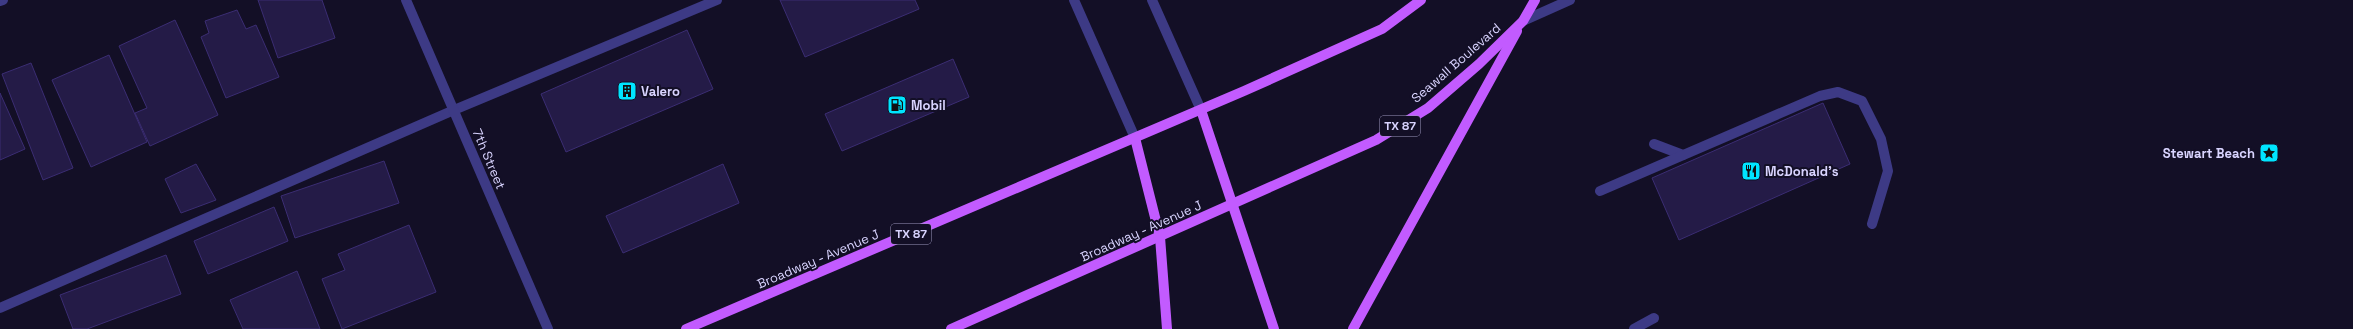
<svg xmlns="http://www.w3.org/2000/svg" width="2353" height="329" viewBox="0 0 2353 329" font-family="'Space Grotesk',sans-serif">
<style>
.building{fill:#241b47;stroke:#3b2d73}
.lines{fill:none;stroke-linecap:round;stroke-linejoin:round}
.service{stroke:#3d3a85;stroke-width:10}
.minor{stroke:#3d3a85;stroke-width:10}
.tertiary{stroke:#3d3a85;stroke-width:10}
.primary{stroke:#c25bff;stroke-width:10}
.labels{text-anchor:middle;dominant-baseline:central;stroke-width:4;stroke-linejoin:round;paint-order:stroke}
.shield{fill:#130f26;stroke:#9e99be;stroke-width:1}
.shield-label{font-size:12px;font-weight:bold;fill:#d9d4ff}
.street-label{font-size:13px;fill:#d9d4ff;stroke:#130f26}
.poi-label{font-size:13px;font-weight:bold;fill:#d9d4ff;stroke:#130f26;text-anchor:start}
</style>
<rect width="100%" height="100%" fill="#130f26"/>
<g class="building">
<path d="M258,0H322L335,38L278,58Z"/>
<path d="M780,0H915L919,9L805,57Z"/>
<path d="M237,10L246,29L256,25L279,77L226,98L201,37L209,33L205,21Z"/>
<path d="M175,20L218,115L150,146L135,113L147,108L119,46Z"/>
<path d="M687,30L713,89L566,152L541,94Z"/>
<path d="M109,55L147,142L91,167L52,80Z"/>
<path d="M953,59L969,97L842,151L825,114Z"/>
<path d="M31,63L73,168L43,180L2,74Z"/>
<path d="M0,93L25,149L0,160Z"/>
<path d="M1823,103L1850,164L1679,240L1652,178Z"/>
<path d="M384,161L399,203L295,238L281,196Z"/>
<path d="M196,164L216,200L181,213L165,179Z"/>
<path d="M723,164L739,203L623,253L606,216Z"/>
<path d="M274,207L288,241L208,274L194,241Z"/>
<path d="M409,225L436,292L342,329L322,279L345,270L338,254Z"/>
<path d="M166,255L181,294L87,329H73L60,295Z"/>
<path d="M297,271L320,329H243L230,300Z"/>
</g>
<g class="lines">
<g class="service">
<path d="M1523,21L1570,0"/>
<path d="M1654,144L1683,155"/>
<path d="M1600,191L1820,96L1838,92L1862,101L1881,139L1888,171L1872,224"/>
<path d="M0,308L454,110L717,0"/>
<path d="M1634,329L1654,318"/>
</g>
<g class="minor">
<path d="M406,0L548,329"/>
<path d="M0,1L3,0"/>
</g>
<g class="tertiary">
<path d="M1074,0L1135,138"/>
<path d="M1152,0L1201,110"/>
</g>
<g class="primary">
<path d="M1201,110L1274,329"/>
<path d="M1135,138L1160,237L1167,329"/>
<path d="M686,329L1244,91L1382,29L1421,0"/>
<path d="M951,329L1376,140L1428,108L1479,64L1523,21L1535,0"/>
<path d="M1353,329L1517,31"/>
</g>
</g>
<defs>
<symbol id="building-square" viewBox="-11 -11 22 22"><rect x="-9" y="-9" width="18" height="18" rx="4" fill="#00e5ff" stroke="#130f26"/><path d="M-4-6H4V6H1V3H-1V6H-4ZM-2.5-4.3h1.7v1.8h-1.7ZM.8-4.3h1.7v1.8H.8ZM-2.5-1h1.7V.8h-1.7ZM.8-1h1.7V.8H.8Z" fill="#111"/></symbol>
<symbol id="fuel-square" viewBox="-11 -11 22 22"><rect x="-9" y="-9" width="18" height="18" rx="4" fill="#00e5ff" stroke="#130f26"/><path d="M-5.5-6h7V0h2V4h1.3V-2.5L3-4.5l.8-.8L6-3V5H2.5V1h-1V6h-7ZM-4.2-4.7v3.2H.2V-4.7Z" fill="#111"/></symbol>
<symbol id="sight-square" viewBox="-11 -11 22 22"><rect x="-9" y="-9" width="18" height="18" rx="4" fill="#00e5ff" stroke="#130f26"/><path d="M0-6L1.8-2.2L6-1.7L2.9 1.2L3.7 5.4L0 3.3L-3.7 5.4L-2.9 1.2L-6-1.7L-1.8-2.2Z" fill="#111"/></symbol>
<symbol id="restaurant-square" viewBox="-11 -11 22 22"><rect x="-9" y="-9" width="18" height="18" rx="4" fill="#00e5ff" stroke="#130f26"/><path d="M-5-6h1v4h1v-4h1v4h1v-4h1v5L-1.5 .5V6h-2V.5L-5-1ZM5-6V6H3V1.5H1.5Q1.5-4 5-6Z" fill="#111"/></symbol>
</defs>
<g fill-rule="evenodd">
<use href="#building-square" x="616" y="80" width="22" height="22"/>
<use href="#fuel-square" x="886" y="94" width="22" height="22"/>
<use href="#sight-square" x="2258" y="142" width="22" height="22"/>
<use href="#restaurant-square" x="1740" y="160" width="22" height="22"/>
</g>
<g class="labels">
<g class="shield">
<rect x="1380" y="116" width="40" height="20" rx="3"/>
<rect x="891" y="224" width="40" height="20" rx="3"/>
</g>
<g class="shield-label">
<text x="1400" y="126">TX 87</text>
<text x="911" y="234">TX 87</text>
</g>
<g class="street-label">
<text transform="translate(1456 63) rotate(-41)">Seawall Boulevard</text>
<text transform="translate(489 159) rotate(67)">7th Street</text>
<text transform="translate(1141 231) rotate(-24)">Broadway - Avenue J</text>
<text transform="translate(818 259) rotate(-23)">Broadway - Avenue J</text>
</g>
<g class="poi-label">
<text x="641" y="91">Valero</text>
<text x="911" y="105">Mobil</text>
<text x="2255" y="153" text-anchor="end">Stewart Beach</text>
<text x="1765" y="171">McDonald's</text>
</g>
</g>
</svg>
